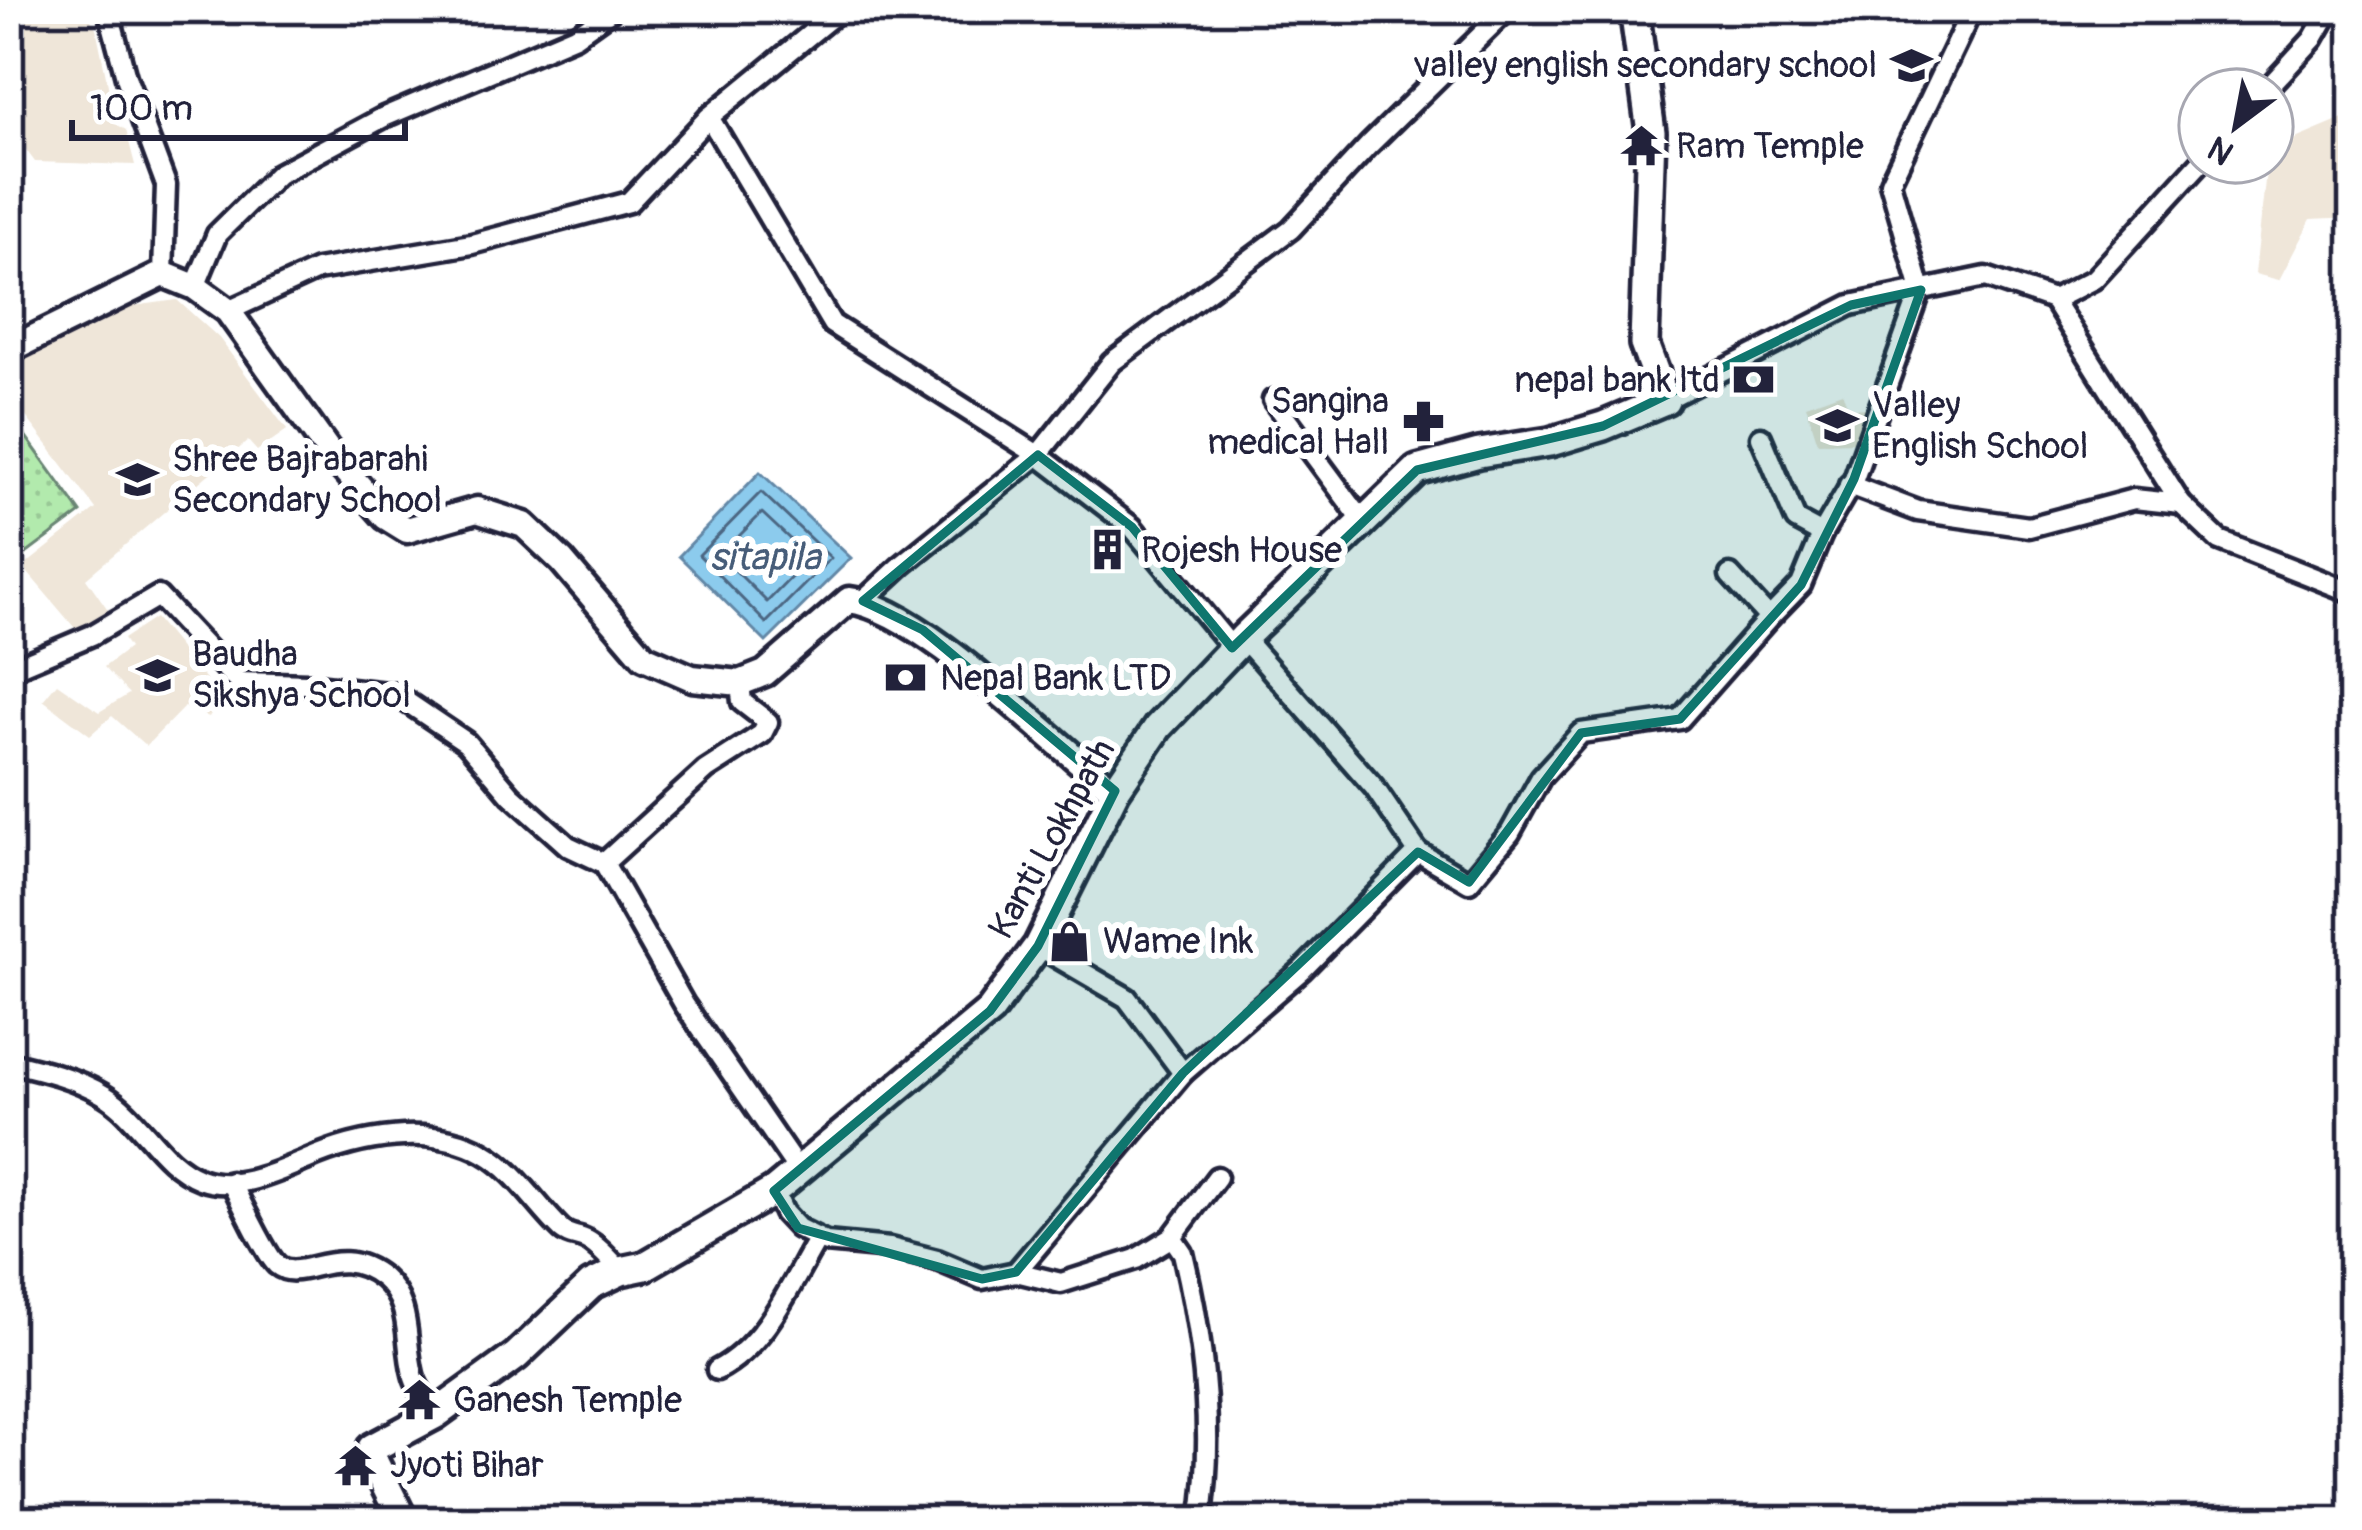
<svg xmlns="http://www.w3.org/2000/svg" width="2362" height="1530" viewBox="0 0 2362 1530" font-family="Pangolin,sans-serif">
<style>
.built{fill:#efe6d9}
.park{fill:url(#park-dots);stroke:#6a8674;stroke-width:3}
.water{fill:#8ccbed;stroke:#6287a6;stroke-width:3}
.lines{fill:none;stroke-linecap:round;stroke-linejoin:round}
.shore{stroke:#4c6682;stroke-width:3}
.street-casing{stroke:#22223b;stroke-width:27}
.secondary-casing{stroke:#22223b;stroke-width:33}
.primary-casing{stroke:#22223b;stroke-width:36}
.street{stroke:#fff;stroke-width:18}
.secondary{stroke:#fff;stroke-width:24}
.primary{stroke:#fff;stroke-width:27}
.marked{fill:#0f766e;fill-opacity:0.2;stroke:#0f766e;stroke-width:9;stroke-linejoin:round}
.labels{text-anchor:middle;dominant-baseline:central;stroke-width:12;stroke-linejoin:round;paint-order:stroke}
.poi-label{font-size:36px;fill:#22223b;stroke:#fff;text-anchor:start}
.street-label{font-size:36px;fill:#22223b;stroke:#fff}
.water-label{font-size:39px;font-style:italic;fill:#475d79;stroke:#fff}
</style>
<defs>
<pattern id="park-dots" width="8" height="8" patternUnits="userSpaceOnUse" patternTransform="scale(3)"><rect width="8" height="8" fill="#b2eaad"/><path d="M2 2h.1M6 6h.1" fill="none" stroke="#99c896" stroke-width="1.8" stroke-linecap="round"/></pattern>
</defs>
<rect width="100%" height="100%" fill="#fff"/>
<filter id="ink" filterUnits="userSpaceOnUse"><feTurbulence type="fractalNoise" baseFrequency=".00833" numOctaves="2"/><feDisplacementMap in="SourceGraphic" scale="24" xChannelSelector="R" yChannelSelector="G"/><feConvolveMatrix kernelMatrix="1 2 1 2 8 2 1 2 1" color-interpolation-filters="sRGB"/></filter>
<g filter="url(#ink)">
<g class="built">
<path d="M9,9H84L96,28L116,124L126,130L135,165L35,162L9,127Z"/>
<path d="M2282,97L2293,140L2350,116L2353,217L2311,219L2279,280L2255,274L2267,162H2272V106Z"/>
<path d="M177,300L219,338L287,430L257,451L248,441L86,578L111,614L80,634L23,567L96,509L9,394V368L126,307Z"/>
<path d="M1842,392L1849,409L1868,408L1858,442L1818,443L1806,405Z"/>
<path d="M155,618L220,697L209,717L184,707L146,746L112,716L90,735L43,700L57,683L99,712L129,694L104,667L129,648L123,639Z"/>
</g>
<path class="park" d="M9,413L81,513L22,557L9,558Z"/>
<path class="water" d="M760,472L851,558L766,642L679,556Z"/>
<g class="lines">
<g class="shore">
<path d="M761,492L831,558L766,623L699,555Z"/>
<path d="M762,513L810,558L767,602L720,555Z"/>
</g>
<defs>
<g id="street">
<path d="M108,9L126,77L166,185L163,274"/>
<path d="M2266,90L2313,39L2330,9"/>
<path d="M709,117L832,324L1038,455L1132,527L1233,649"/>
<path d="M195,287L217,234L278,174L384,117L575,36L613,9"/>
<path d="M2053,300L2181,504L2219,540L2353,593"/>
<path d="M228,311L317,270L472,244L629,202L709,117L841,9"/>
<path d="M1273,400L1362,520"/>
<path d="M1665,400L1851,305L1986,277L2053,300L2094,279L2201,162"/>
<path d="M1761,437L1796,520L1822,534L1801,585L1769,618"/>
<path d="M1849,485L1918,511L2029,527L2134,499L2181,504"/>
<path d="M1822,534L1854,479L1921,290L1890,182L1969,16"/>
<path d="M863,601L902,565L1038,455L1112,362L1291,229L1369,145L1508,9"/>
<path d="M1243,638L1374,787L1418,852L1469,882L1510,833L1541,777L1581,733L1680,719L1769,618L1730,575"/>
<path d="M9,670L92,635L158,596L238,682L307,684L395,694L466,742L511,795L568,846L604,863L684,1004L798,1170"/>
<path d="M604,863L706,770L762,734L768,722L742,702L740,683"/>
<path d="M1038,946L1127,998L1183,1073L1302,970L1418,852"/>
<path d="M9,1062C39,1069 77,1078 104,1095C141,1117 159,1163 200,1179C235,1192 275,1173 306,1160C358,1137 431,1123 484,1153C516,1171 536,1205 562,1230C570,1237 578,1235 587,1240C599,1246 611,1261 621,1271"/>
<path d="M231,1182C240,1199 265,1254 277,1265C301,1285 337,1240 383,1278C413,1304 404,1339 413,1374C416,1388 428,1402 436,1414"/>
<path d="M774,1191L784,1213L798,1228L826,1242L890,1248L937,1260L982,1279L1016,1272L1061,1283L1136,1259L1172,1237L1217,1177"/>
<path d="M1172,1237L1183,1253C1204,1341 1215,1432 1201,1521"/>
<path d="M1016,1272L1183,1073"/>
<path d="M717,1370C767,1344 790,1285 818,1238"/>
</g>
<path id="secondary" d="M9,350L163,274L195,287L228,311L329,452L386,517L407,530L477,510L524,525L562,561L644,657L692,678L740,683L765,673L849,600C923,609 1050,742 1115,791"/>
<path id="primary" d="M403,1521L371,1456L372,1448L436,1414L516,1356L591,1285L621,1271L645,1266L774,1191L990,1011L1038,946L1115,791L1158,727L1243,638L1417,470L1479,453L1550,442L1603,426L1665,400L1644,344L1651,132L1634,9"/>
</defs>
<use href="#street" class="street-casing"/>
<use href="#secondary" class="secondary-casing"/>
<use href="#primary" class="primary-casing"/>
<use href="#street" class="street"/>
<use href="#secondary" class="secondary"/>
<use href="#primary" class="primary"/>
</g>
</g>
<path class="marked" d="M1921,290L1854,479L1801,585L1680,719L1581,733L1469,882L1418,852L1183,1073L1016,1272L982,1279L798,1228L774,1191L990,1011L1038,946L1115,791L923,630L863,601L1038,455L1132,527L1232,648L1417,470L1603,426L1851,305Z"/>
<defs>
<symbol id="school-bare" viewBox="-9 -9 18 18"><path d="M0-5L7-2L0 1L-7-2ZM-4 1L0 2.5L4 1V4Q0 6-4 4Z" fill="#22223b" stroke="#fff" stroke-width="2.5" paint-order="stroke"/></symbol>
<symbol id="temple-bare" viewBox="-9 -9 18 18"><path d="M0-6L5-2H3V0L6.5 2.5H4V6H1.5V3h-3V6H-4V2.5H-6.5L-3 0V-2H-5Z" fill="#22223b" stroke="#fff" stroke-width="2.5" paint-order="stroke"/></symbol>
<symbol id="bank-bare" viewBox="-9 -9 18 18"><path d="M-6-4H6V4H-6ZM0-2.3a2.3 2.3 0 1 0 0 4.6a2.3 2.3 0 1 0 0-4.6Z" fill="#22223b" stroke="#fff" stroke-width="2.5" paint-order="stroke"/></symbol>
<symbol id="pharmacy-bare" viewBox="-9 -9 18 18"><path d="M-2-6h4v4h4v4h-4v4h-4v-4h-4v-4h4Z" fill="#22223b" stroke="#fff" stroke-width="2.5" paint-order="stroke"/></symbol>
<symbol id="building-bare" viewBox="-9 -9 18 18"><path d="M-4-6H4V6H1V3H-1V6H-4ZM-2.5-4.3h1.7v1.8h-1.7ZM.8-4.3h1.7v1.8H.8ZM-2.5-1h1.7V.8h-1.7ZM.8-1h1.7V.8H.8Z" fill="#22223b" stroke="#fff" stroke-width="2.5" paint-order="stroke"/></symbol>
<symbol id="shop-bare" viewBox="-9 -9 18 18"><path d="M-5-2.5h2.3a2.7 3.5 0 0 1 5.4 0H5L5.5 6h-11ZM-1.5-2.5h3a1.5 2.3 0 0 0-3 0Z" fill="#22223b" stroke="#fff" stroke-width="2.5" paint-order="stroke"/></symbol>
</defs>
<g fill-rule="evenodd">
<use href="#school-bare" x="1882" y="36" width="59" height="59"/>
<use href="#temple-bare" x="1612" y="116" width="59" height="59"/>
<use href="#bank-bare" x="1724" y="350" width="59" height="59"/>
<use href="#pharmacy-bare" x="1394" y="392" width="59" height="59"/>
<use href="#school-bare" x="1808" y="396" width="59" height="59"/>
<use href="#school-bare" x="108" y="450" width="59" height="59"/>
<use href="#building-bare" x="1078" y="520" width="59" height="59"/>
<use href="#school-bare" x="128" y="646" width="59" height="59"/>
<use href="#bank-bare" x="876" y="648" width="59" height="59"/>
<use href="#shop-bare" x="1040" y="912" width="59" height="59"/>
<use href="#temple-bare" x="390" y="1370" width="59" height="59"/>
<use href="#temple-bare" x="326" y="1436" width="59" height="59"/>
</g>
<g class="labels">
<g class="poi-label">
<text x="1877" y="65" text-anchor="end">valley english secondary school</text>
<text x="1676" y="146">Ram Temple</text>
<text x="1720" y="380" text-anchor="end">nepal bank ltd</text>
<text x="1389" y="401" text-anchor="end">Sangina<tspan x="1389" dy="41">medical Hall</tspan></text>
<text x="1872" y="405">Valley<tspan x="1872" dy="41">English School</tspan></text>
<text x="172" y="459">Shree Bajrabarahi<tspan x="172" dy="41">Secondary School</tspan></text>
<text x="1141" y="550">Rojesh House</text>
<text x="192" y="654">Baudha<tspan x="192" dy="41">Sikshya School</tspan></text>
<text x="940" y="678">Nepal Bank LTD</text>
<text x="1103" y="941">Wame Ink</text>
<text x="453" y="1400">Ganesh Temple</text>
<text x="390" y="1465">Jyoti Bihar</text>
</g>
<g class="street-label">
<text transform="translate(1052 839) rotate(-61)">Kanti Lokhpath</text>
</g>
<g class="water-label">
<text x="765" y="557">sitapila</text>
</g>
</g>
<rect width="2362" height="1530" fill="none" stroke="#fff" stroke-width="48"/>
<rect x="24" y="24" width="2314" height="1482" fill="none" stroke="#22223b" stroke-width="4.5" filter="url(#ink)"/>
<g transform="translate(2236 126) rotate(212)"><circle r="57" fill="#ffffff" stroke="#a7a7b1" stroke-width="3"/>
<path d="M0-9L21 45L0 30L-21 45Z" fill="#22223b"/>
<text y="-18" font-size="33" font-weight="bold" text-anchor="middle" fill="#22223b">N</text>
</g>
<path d="M72 120v18h333v-18" fill="none" stroke="#22223b" stroke-width="6"/>
<text x="90" y="120" font-size="36" fill="#22223b" stroke="#ffffff" stroke-width="9" paint-order="stroke">100 m</text>
</svg>
